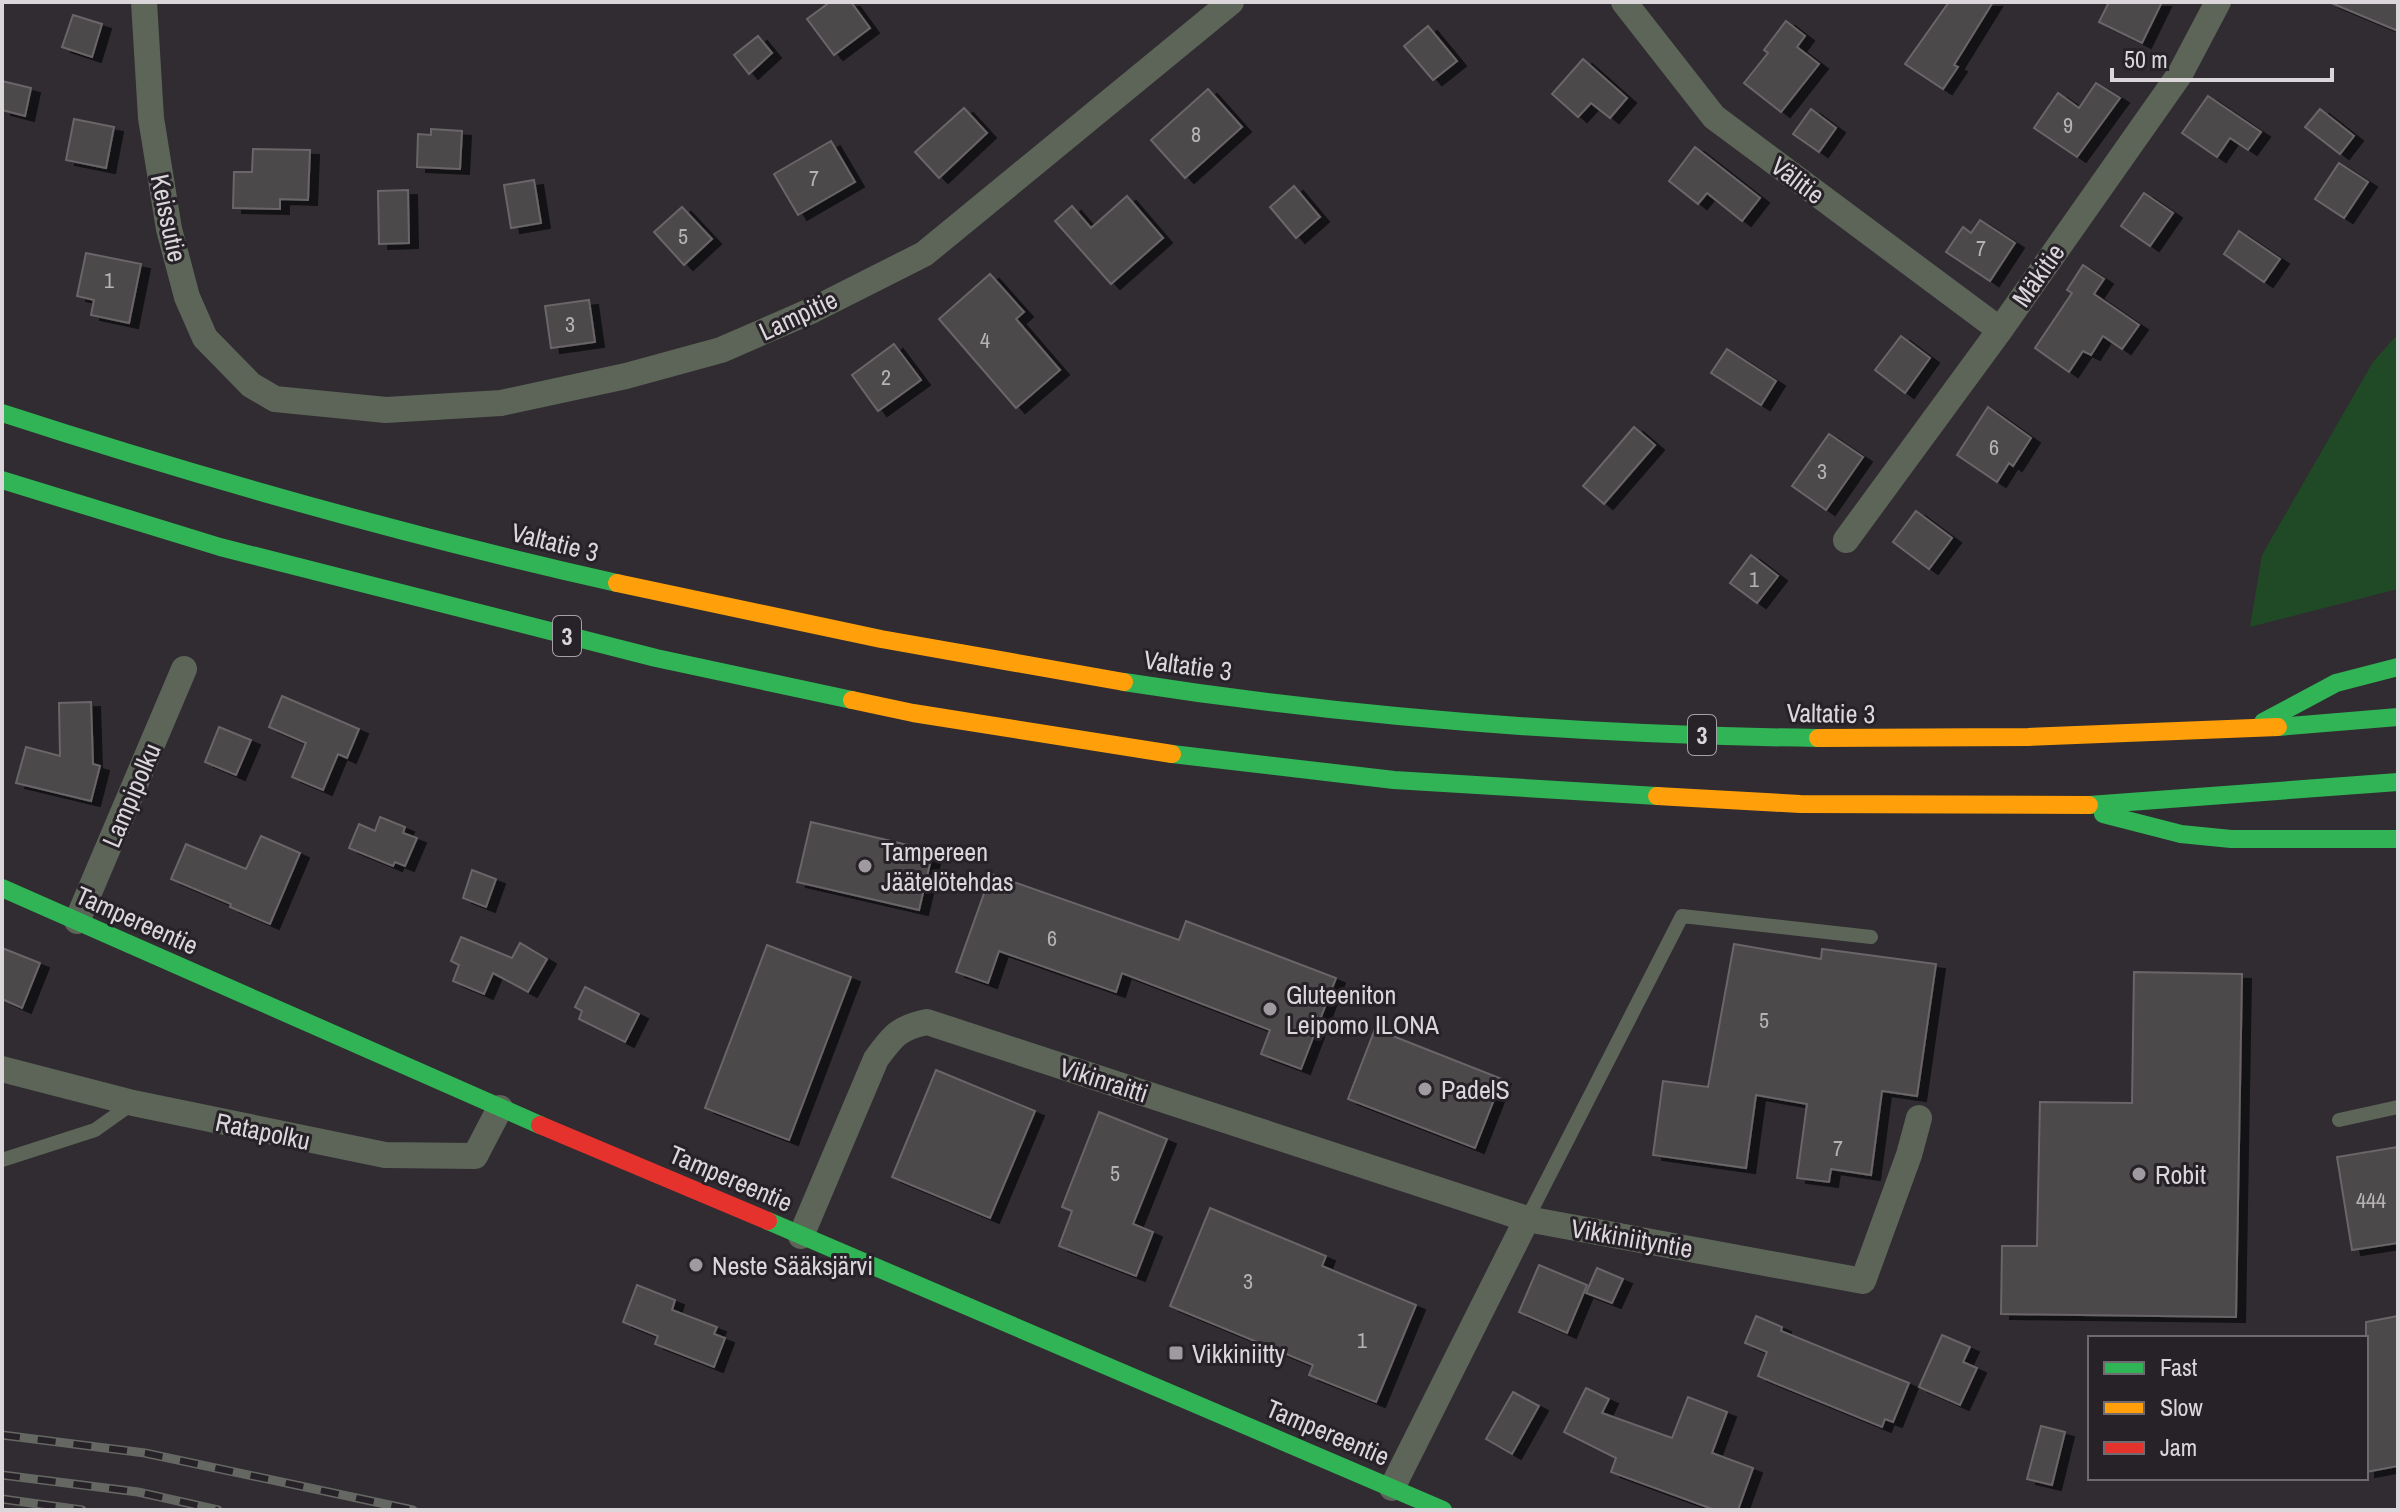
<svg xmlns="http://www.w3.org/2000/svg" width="2400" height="1512" viewBox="0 0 2400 1512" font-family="'Archivo Narrow',sans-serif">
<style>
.green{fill:#204a25}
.building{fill:#4c484a;stroke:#696567;stroke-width:2;filter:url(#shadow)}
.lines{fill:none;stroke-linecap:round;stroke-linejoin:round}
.lane{stroke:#5c6558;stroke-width:14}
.street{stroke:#5c6558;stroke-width:26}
.fast{stroke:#30b455;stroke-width:18}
.slow{stroke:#ff9f0a;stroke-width:18}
.jam{stroke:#e5322d;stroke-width:18}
.rail-casing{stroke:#656763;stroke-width:9}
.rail{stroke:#272228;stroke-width:6;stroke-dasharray:18;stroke-linecap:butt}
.poi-dot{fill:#9e9a9f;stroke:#272228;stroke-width:3}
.labels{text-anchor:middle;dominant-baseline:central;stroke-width:6;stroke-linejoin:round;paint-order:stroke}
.number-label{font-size:22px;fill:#b6b2b6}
.shield{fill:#272228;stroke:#a4a0a5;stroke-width:2}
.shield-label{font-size:24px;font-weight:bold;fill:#dad6da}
.street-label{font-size:26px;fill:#dad6da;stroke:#272228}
.poi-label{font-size:26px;fill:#dad6da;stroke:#272228;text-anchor:start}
</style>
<defs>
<filter id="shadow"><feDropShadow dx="9" dy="5" stdDeviation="0" flood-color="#0009"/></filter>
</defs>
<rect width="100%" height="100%" fill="#302c31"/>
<path class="green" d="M2398,334V589L2250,627L2262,555L2373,362Z"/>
<g class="building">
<path d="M830,2H851L870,28L834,55L807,19Z"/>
<path d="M1949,2H1993L1954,65L1958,67L1943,89L1905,64Z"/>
<path d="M2109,2H2162L2142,43L2099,22Z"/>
<path d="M2329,2H2398V31Z"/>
<path d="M73,15L102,24L92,57L62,47Z"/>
<path d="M1786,21L1805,36L1797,47L1819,64L1781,112L1744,83L1768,53L1764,50Z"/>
<path d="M1428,26L1457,61L1433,80L1404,46Z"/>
<path d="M758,36L772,53L749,74L734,55Z"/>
<path d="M1583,59L1627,98L1610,118L1591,103L1578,117L1552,94Z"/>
<path d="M2,81L31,88L25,116L2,110Z"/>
<path d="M2096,83L2120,98L2077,157L2034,128L2058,93L2079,108Z"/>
<path d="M1208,89L1242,127L1185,178L1151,140Z"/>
<path d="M2208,96L2261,132L2248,150L2230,138L2217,157L2182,133Z"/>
<path d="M964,108L987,133L939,178L915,152Z"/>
<path d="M1811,109L1836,128L1819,152L1793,134Z"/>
<path d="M2320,109L2354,136L2340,154L2305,127Z"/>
<path d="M74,119L114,127L106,168L66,160Z"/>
<path d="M431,129L462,131L460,169L417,167L418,134L431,135Z"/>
<path d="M831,141L855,182L798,215L774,174Z"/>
<path d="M1695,147L1760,198L1742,221L1707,193L1698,204L1669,181Z"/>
<path d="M253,149L310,150L308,200L280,199V209L233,208L234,172H252Z"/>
<path d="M2339,163L2368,182L2344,218L2315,199Z"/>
<path d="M534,180L541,223L511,228L504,185Z"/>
<path d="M1294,186L1320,217L1296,238L1270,207Z"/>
<path d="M408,190L409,243L379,244L378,191Z"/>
<path d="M2144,193L2173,213L2150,246L2121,226Z"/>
<path d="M1127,196L1163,238L1111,284L1055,221L1072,206L1091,228Z"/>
<path d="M682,207L712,239L684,265L654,232Z"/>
<path d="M1980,220L2015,243L1990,281L1946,252L1963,227L1971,233Z"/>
<path d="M2239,231L2280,259L2264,282L2224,254Z"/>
<path d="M86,253L141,264L129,323L91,315L94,300L77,296Z"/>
<path d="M2083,265L2104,279L2094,294L2139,325L2122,349L2103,336L2091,355L2083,351L2069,372L2035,348L2072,293L2067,290Z"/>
<path d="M990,274L1024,312L1016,319L1060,370L1016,408L939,319Z"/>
<path d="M589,300L595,342L551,348L545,306Z"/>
<path d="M1901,336L1930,358L1905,393L1875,370Z"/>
<path d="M894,344L921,380L878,411L852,375Z"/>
<path d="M1727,349L1776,381L1761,405L1711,373Z"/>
<path d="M1988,407L2031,438L2013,466L2009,463L1997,482L1957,455Z"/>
<path d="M1634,427L1655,445L1604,504L1583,486Z"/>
<path d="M1829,434L1863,457L1826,510L1792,486Z"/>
<path d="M1916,511L1952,538L1929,569L1893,542Z"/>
<path d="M1751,555L1778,576L1757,603L1730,583Z"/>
<path d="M282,696L359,729L347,758L338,754L323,790L292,777L306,743L269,727Z"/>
<path d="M91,702L93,764L100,766L91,801L16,783L26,747L60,756L59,703Z"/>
<path d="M219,727L251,740L236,775L205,762Z"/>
<path d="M380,817L405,827L403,833L417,838L405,866L395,862L393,866L349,848L359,824L375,831Z"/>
<path d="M811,822L933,851L919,910L797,882Z"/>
<path d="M261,836L300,853L270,924L230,907L231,904L171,879L186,844L246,869Z"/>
<path d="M472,870L496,879L486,907L463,898Z"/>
<path d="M991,874L1179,940L1186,921L1336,978L1301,1069L1261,1054L1270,1030L1122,973L1116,992L999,951L988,983L956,972Z"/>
<path d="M461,937L512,958L520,943L547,959L528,992L493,973L484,994L453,981L459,965L451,961Z"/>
<path d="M1734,944L1821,959L1822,949L1936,964L1917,1096L1882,1091L1871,1175L1831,1169L1829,1182L1797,1178L1807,1104L1756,1095L1746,1168L1653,1155L1663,1081L1708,1087Z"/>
<path d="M767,945L851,977L789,1140L705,1108Z"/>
<path d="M2,948L40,963L22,1008L2,999Z"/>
<path d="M2134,972L2242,974L2236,1317L2001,1314L2002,1246H2037L2040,1102L2132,1103Z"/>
<path d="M585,987L639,1014L625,1042L579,1019L582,1011L575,1007Z"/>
<path d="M1375,1029L1502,1079L1475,1148L1348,1099Z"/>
<path d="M936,1070L1035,1111L990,1218L892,1177Z"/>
<path d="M1099,1112L1167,1139L1133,1224L1153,1232L1136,1276L1059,1246L1072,1211L1062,1207Z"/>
<path d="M2398,1147V1243L2352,1250L2337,1157Z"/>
<path d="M1210,1208L1326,1256L1322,1266L1416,1305L1376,1402L1309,1375L1313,1365L1170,1306Z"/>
<path d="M1539,1265L1587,1285L1567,1333L1519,1312Z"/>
<path d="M1597,1268L1623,1279L1612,1303L1586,1293Z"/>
<path d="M637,1285L675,1300L672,1310L717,1327L714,1334L725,1338L714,1367L655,1344L658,1336L623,1322Z"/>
<path d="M1756,1316L1782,1327L1781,1331L1909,1383L1893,1422L1885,1419L1882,1427L1758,1376L1767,1352L1745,1343Z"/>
<path d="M2398,1316V1466L2366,1472V1322Z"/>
<path d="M1942,1335L1970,1347L1963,1362L1977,1368L1960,1405L1919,1387Z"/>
<path d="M1586,1388L1609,1399L1602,1413L1672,1438L1688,1397L1727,1412L1712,1453L1753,1468L1738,1510H1715L1611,1472L1616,1458L1564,1432Z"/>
<path d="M1513,1392L1539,1406L1512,1454L1486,1439Z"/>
<path d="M2041,1426L2065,1432L2052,1485L2027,1479Z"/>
</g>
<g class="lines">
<g class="lane">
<path d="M2339,1120L2398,1107"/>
<path d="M2,1160L95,1130L133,1103"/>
<path d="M1527,1219L1682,916L1871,937"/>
</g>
<g class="street">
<path d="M144,2L151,118L169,229L187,297L205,338L251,385L275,399L386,410L501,403L626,376L721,350L813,310L924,254L1231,2"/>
<path d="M1624,2L1714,117L2000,330"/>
<path d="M1846,540L2000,330L2180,74L2218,2"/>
<path d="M77,921L184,669"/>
<path d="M2,1069L133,1103L385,1155L475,1156L500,1108"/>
<path d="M801,1236L876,1059C893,1036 898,1028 927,1022L1527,1219L1863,1281L1909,1155L1919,1118"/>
<path d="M1392,1488L1527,1219"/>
</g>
<g class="fast">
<path d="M2,413C205,479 408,536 617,583"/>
<path d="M2,480L220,547L656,658L852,700"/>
<path d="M1124,682C1354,718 1586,735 1818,738"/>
<path d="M2263,722L2336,683L2398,667"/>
<path d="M2278,727L2398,717"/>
<path d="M1172,754L1394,780L1657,796"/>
<path d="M2089,805L2398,782"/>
<path d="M2103,814L2181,834L2231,839H2398"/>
<path d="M2,888L540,1125"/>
<path d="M768,1221L1443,1510"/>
</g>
<g class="slow">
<path d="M617,583L881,639L1124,682"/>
<path d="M852,700L913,713L1172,754"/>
<path d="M1818,738L2028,737L2278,727"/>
<path d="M1657,796L1800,804L2089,805"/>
</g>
<path class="jam" d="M540,1125L768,1221"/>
<defs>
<g id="rail">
<path d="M2,1435L145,1453L413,1510"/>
<path d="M2,1475L138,1492L218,1510"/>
<path d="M2,1499L82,1510"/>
</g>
</defs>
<use href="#rail" class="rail-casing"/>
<use href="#rail" class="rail"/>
</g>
<g class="poi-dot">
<circle cx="865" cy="866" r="8"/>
<circle cx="1270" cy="1009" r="8"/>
<circle cx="1425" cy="1089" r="8"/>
<circle cx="2139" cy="1174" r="8"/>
<circle cx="696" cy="1265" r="8"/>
<rect x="1168" y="1345" width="16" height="16" rx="4"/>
</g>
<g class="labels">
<g class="number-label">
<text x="2068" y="125">9</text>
<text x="1196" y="134">8</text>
<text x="814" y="178">7</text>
<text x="683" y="236">5</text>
<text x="1981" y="248">7</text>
<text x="109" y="280">1</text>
<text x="570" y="324">3</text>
<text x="985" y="340">4</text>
<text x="886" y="377">2</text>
<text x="1994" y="447">6</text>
<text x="1822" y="471">3</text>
<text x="1754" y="579">1</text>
<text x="1052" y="938">6</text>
<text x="1764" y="1020">5</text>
<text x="1838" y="1148">7</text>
<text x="1115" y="1173">5</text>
<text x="2371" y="1200">444</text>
<text x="1248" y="1281">3</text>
<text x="1362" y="1340">1</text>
</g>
<g class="shield">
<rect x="553" y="616" width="28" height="40" rx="6"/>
<rect x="1688" y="715" width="28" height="40" rx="6"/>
</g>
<g class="shield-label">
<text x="567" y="636">3</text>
<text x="1702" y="735">3</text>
</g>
<g class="street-label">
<text transform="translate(1798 180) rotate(37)">Välitie</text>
<text transform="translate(169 218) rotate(78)">Keissutie</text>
<text transform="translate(2038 275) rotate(-55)">Mäkitie</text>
<text transform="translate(798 315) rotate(-25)">Lampitie</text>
<text transform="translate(555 542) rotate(14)">Valtatie 3</text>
<text transform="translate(1188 665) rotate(8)">Valtatie 3</text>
<text transform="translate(1831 713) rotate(1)">Valtatie 3</text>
<text transform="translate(131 795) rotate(-67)">Lampipolku</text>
<text transform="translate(137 920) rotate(24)">Tampereentie</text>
<text transform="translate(1104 1080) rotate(18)">Vikinraitti</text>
<text transform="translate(263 1131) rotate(12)">Ratapolku</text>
<text transform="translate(731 1178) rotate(23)">Tampereentie</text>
<text transform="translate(1632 1238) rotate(10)">Vikkiniityntie</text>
<text transform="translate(1328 1432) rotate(23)">Tampereentie</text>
</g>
<g class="poi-label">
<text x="881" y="851">Tampereen<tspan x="881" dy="30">Jäätelötehdas</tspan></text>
<text x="1286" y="994">Gluteeniton<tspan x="1286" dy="30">Leipomo ILONA</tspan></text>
<text x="1441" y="1089">PadelS</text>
<text x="2155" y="1174">Robit</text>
<text x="712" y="1265">Neste Sääksjärvi</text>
<text x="1192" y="1353">Vikkiniitty</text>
</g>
</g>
<rect width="2400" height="1512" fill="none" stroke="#dad6da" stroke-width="8"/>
<rect x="2088" y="1336" width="280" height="144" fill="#272228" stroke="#6f6a6f" stroke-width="2"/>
<rect x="2104" y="1362" width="40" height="12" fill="#30b455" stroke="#6f6a6f" stroke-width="2"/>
<text x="2160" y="1376" font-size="24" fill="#dad6da">Fast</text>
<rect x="2104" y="1402" width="40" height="12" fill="#ff9f0a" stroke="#6f6a6f" stroke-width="2"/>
<text x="2160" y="1416" font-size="24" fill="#dad6da">Slow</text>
<rect x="2104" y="1442" width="40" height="12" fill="#e5322d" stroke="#6f6a6f" stroke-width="2"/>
<text x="2160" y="1456" font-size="24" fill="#dad6da">Jam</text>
<path d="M2112 68v12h220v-12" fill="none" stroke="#dad6da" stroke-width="4"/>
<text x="2124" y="68" font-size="24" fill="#dad6da" stroke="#272228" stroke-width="6" paint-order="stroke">50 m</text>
</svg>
